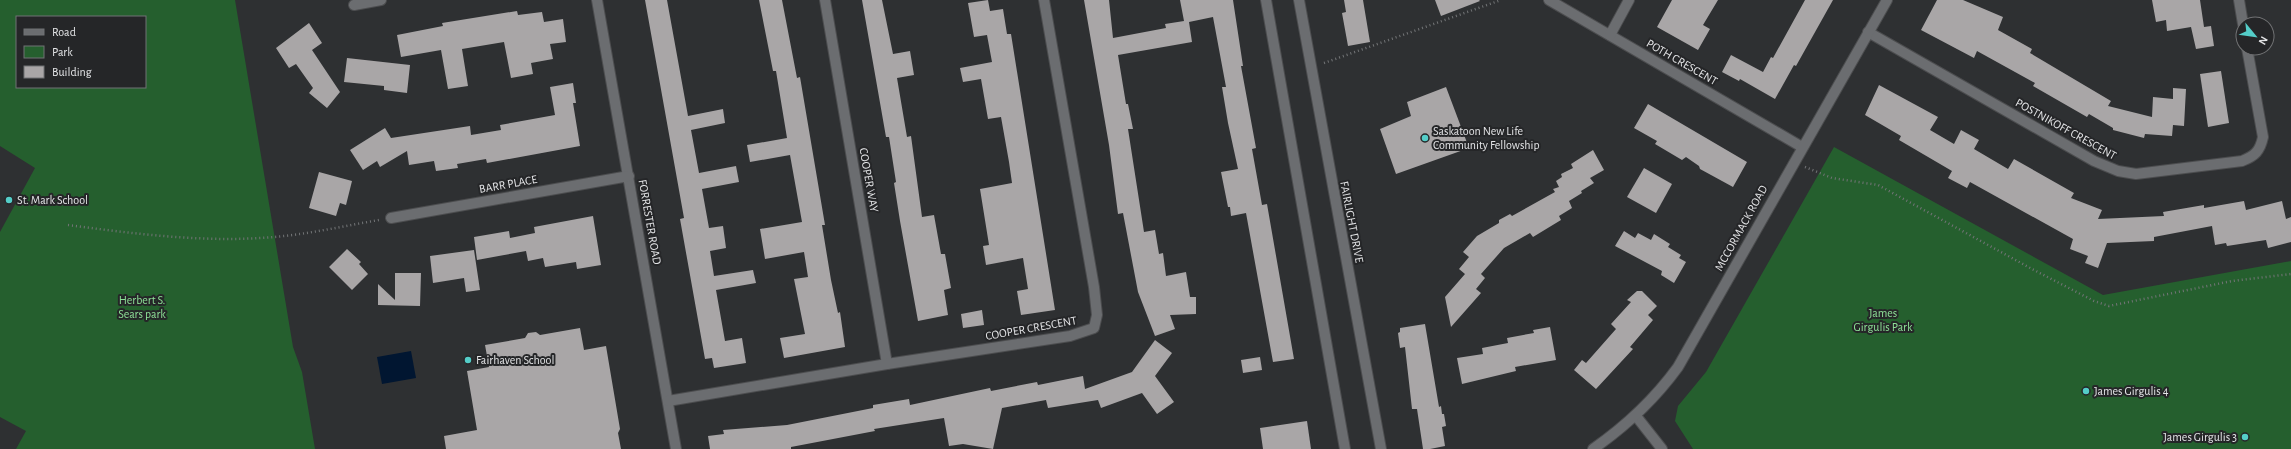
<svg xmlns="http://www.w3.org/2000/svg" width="2291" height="449" viewBox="0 0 2291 449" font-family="'Alegreya Sans',sans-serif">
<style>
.green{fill:#255f2e;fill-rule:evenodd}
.water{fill:#011631}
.building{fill:#a9a6a7}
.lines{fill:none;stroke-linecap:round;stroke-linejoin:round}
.street-casing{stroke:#4c4d4f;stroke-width:12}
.secondary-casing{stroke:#4c4d4f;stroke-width:12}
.path{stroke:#737577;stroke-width:2.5;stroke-dasharray:1 3;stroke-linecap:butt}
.street{stroke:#6b6d70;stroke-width:10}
.secondary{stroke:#6b6d70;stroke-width:10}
.poi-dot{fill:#54cdc8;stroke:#252628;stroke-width:1.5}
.labels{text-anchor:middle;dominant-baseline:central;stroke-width:4;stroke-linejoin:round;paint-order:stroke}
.street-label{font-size:12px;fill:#e4e5e7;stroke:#252628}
.poi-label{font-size:12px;fill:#e4e5e7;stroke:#252628;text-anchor:start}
.park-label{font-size:12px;fill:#8ee197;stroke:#252628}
</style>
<rect width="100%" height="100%" fill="#2e3032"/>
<g class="green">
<path d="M0,0H235L293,347L302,372L315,449H16L26,431L0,417V232L35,168L0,146ZM17,17H145V87H17Z"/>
<path d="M1834,147L2103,295L2291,261V449H1693L1675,421L1678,406L1706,372Z"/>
</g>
<path class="water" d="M411,351L416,378L382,384L377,357Z"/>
<g class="building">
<path d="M645,0H667L688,116L723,109L725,123L691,130L699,173L736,166L739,182L702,189L709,228L723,226L726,248L710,251L714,276L753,270L756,283L716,290L725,341L742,338L746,363L714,368L712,358L705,359L680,219L684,218Z"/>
<path d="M759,0H782L797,78L800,77L825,225H822L831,280L838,313L840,312L845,347L784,358L780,338L805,334L794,279L808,277L804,252L765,259L760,229L802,222L790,155L750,162L747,145L787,138L776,71H773Z"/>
<path d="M862,0H882L893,54L910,51L914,75L897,78L907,137L911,136L922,217L934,215L941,254H945L951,288L944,290L948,315L918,321L900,221L894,183L896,182L889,137H886Z"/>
<path d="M988,0L990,11L1003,9L1007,34H1011L1055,310L1021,315L1017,291L1028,289L1023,258L986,265L983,246L989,245L980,189L1012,183L1009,162L1001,117L988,119L981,79L963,82L960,68L992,62L987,35L974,37L968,3Z"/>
<path d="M1084,0H1109L1113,38L1166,28L1165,24L1184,21L1180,0H1233L1243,66H1241L1256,148L1252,149L1262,205L1267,204L1294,359L1273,362L1246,213L1231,216L1230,207H1228L1221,172L1238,169L1228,123L1222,87H1226L1213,17L1189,22L1192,42L1118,55L1126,104H1128L1133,129H1128L1144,232L1155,230L1159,254L1163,253L1166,276L1186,272L1190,297H1196V314L1170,315L1175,329L1155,336L1138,292L1123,213L1118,214L1109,145Z"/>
<path d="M1344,0H1363L1370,42L1348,46L1342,13L1346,12Z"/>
<path d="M1435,0H1479L1480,1L1441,16Z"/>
<path d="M1672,0H1718L1703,25L1710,29L1698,50L1657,27Z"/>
<path d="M1805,0H1833L1796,66L1794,65L1775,99L1740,79L1739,81L1722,72L1731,55L1763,72L1771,57L1773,58Z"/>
<path d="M1937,0H1963L2003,17L1998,30L2032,49L2030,53L2111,101L2108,106L2152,117L2153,97L2173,99V88L2186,89L2184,126L2173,125L2172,136L2145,134L2144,138L2113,130V128L2089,114L2087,117L2033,86L2035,83L1977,51L1974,58L1921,30Z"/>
<path d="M2152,0H2200L2204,27L2211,26L2214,46L2196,49L2191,27L2167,31L2166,20L2156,22Z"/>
<path d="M517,11L518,15L542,12L544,22L563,19L566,42L550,44L553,59L531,63L533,74L511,78L504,42L462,49L468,86L448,89L441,50L401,57L397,35L443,26L442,23Z"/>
<path d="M309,23L322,43L312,50L340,92L327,108L309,93L313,88L296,64L289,68L276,48Z"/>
<path d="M347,58L410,65L407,93L384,90V86L344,82Z"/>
<path d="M2221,71L2229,123L2208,127L2200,74Z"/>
<path d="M573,83L576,103H573L580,146L487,163L486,159L457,164L458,168L436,171L434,161L409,165L407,151L380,167L377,161L363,170L350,150L385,128L391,138L470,126L471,135L501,130L500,125L555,115L550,87Z"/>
<path d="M1879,85L1938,117L1930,130L1954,144L1961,130L1979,140L1974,149L2008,169L2014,159L2074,193L2071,198L2102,210L2098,219L2164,216L2163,212L2204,205V208L2244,201L2246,210L2282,201L2286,219L2291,217V242L2268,248L2266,240L2227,246L2226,243L2215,245L2212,226L2154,237V241L2107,243L2098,268L2085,263L2088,256L2070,249L2073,239L1970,182L1967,188L1948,178L1952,171L1899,140L1901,136L1865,115Z"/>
<path d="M1446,87L1469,148L1396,174L1380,129L1411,116L1407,102Z"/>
<path d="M1648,104L1747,162L1733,187L1700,169L1699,166L1686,157L1682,160L1655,144L1657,141L1634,128Z"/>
<path d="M1593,150L1604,170L1590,178L1594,183L1581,191L1582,193L1569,201L1572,208L1559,216L1561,220L1533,237L1530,233L1504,248L1481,274L1485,278L1476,289L1481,293L1451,327L1445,297L1465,274L1459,269L1469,257L1463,252L1477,236L1499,223V220L1510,214L1512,216L1555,192L1553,189L1559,187L1556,181L1562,177L1561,174L1573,168L1571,164Z"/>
<path d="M1644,168L1672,184L1656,213L1627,197Z"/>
<path d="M319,172L352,181L346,205L340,203L336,216L309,208Z"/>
<path d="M593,216L601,265L577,269L576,262L545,267L543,258L528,261L526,251L477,260L474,237L509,231L510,238L535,233L534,227Z"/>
<path d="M1624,231L1635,238L1638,233L1651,240L1654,234L1670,244L1668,247L1681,255L1679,258L1686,262L1674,283L1661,275L1662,271L1615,246Z"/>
<path d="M347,249L361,262L359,264L368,274L352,290L329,267Z"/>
<path d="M474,250L480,290L466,292L464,278L433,283L430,256Z"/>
<path d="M395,273H421L420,306L378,305V284L395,300Z"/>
<path d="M1637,291H1642L1657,306L1648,315L1653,320L1630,347L1633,349L1596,389L1574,370L1582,360L1586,363L1616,329L1611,324L1631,302L1627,300Z"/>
<path d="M982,310L984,325L963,328L961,314Z"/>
<path d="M1425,324L1439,407L1441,406L1442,414H1444L1446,426L1442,427L1445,446L1430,449H1423L1417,409H1412L1405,347L1400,348L1398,333L1400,332V328Z"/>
<path d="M1550,327L1556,360L1515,367L1516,371L1462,384L1457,358L1483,354L1482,348L1508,343L1507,338L1534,333L1533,330Z"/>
<path d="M580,328L584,350L606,346L620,429L618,433L621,449H446L444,436L477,430L467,371L489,367L485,345L525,338L528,333L536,332L540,335Z"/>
<path d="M1155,340L1172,353L1155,376L1174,402L1157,414L1142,393L1101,408L1098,400L1048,408L1046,400L1002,408L993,449L963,444L949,446L944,418L874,429L875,431L791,447V449H710L708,436L724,434L723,430L787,425L873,408V405L909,399L910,405L990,388L991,391L1037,382L1038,385L1083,376L1085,389L1132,372Z"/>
<path d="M1260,357L1262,370L1243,373L1241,360Z"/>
<path d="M1307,421L1311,449H1263L1260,428Z"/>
</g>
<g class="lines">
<defs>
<g id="street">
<path d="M597,0L676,449"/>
<path d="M825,0L887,364"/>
<path d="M1549,0L1802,147"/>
<path d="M2239,0L2243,24"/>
<path d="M354,5L381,0"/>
<path d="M1868,32L2094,161L2118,171L2136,174L2242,161C2255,156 2260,151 2263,137L2247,48"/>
<path d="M1610,35L1629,0"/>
<path d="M391,218L629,176"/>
<path d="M668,401L887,364L1070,336L1094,328L1097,315L1094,287L1044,0"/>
<path d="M1636,416L1662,449"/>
</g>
<g id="secondary">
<path d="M1266,0L1345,449"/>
<path d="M1299,0L1381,449"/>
<path d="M1593,449C1626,426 1654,400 1678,367L1887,0"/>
</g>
</defs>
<use href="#street" class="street-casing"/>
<use href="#secondary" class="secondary-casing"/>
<g class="path">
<path d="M1324,63L1501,0"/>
<path d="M1805,167L1832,178L1878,185L2032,269L2094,301L2109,306L2232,281L2291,274"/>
<path d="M68,225C136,234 206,243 274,237C309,234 344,226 379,220"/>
</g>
<use href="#street" class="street"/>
<use href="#secondary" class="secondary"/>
</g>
<g class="poi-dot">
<circle cx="1425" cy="138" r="4"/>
<circle cx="9" cy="200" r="4"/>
<circle cx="468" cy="360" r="4"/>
<circle cx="2086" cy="391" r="4"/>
<circle cx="2245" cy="437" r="4"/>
</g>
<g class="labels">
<g class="street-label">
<text transform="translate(1682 62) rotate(30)">POTH CRESCENT</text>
<text transform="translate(2066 129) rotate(29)">POSTNIKOFF CRESCENT</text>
<text transform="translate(869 180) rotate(80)">COOPER WAY</text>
<text transform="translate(508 184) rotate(-10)">BARR PLACE</text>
<text transform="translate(650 222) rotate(80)">FORRESTER ROAD</text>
<text transform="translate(1352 222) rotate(79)">FAIRLIGHT DRIVE</text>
<text transform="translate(1741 228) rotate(-61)">MCCORMACK ROAD</text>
<text transform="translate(1031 328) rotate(-10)">COOPER CRESCENT</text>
</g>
<g class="poi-label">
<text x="1433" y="131">Saskatoon New Life<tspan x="1433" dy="14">Community Fellowship</tspan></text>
<text x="17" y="200">St. Mark School</text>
<text x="476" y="360">Fairhaven School</text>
<text x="2094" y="391">James Girgulis 4</text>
<text x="2237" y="437" text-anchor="end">James Girgulis 3</text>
</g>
<g class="park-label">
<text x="142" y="300">Herbert S.<tspan x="142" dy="14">Sears park</tspan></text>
<text x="1883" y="313">James<tspan x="1883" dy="14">Girgulis Park</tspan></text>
</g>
</g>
<rect x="16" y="16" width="130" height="72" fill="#252628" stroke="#717274"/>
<rect x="24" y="29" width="20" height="6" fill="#6b6d70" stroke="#717274"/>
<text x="52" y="36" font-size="12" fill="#e4e5e7">Road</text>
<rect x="24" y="46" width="20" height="12" fill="#255f2e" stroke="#717274"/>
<text x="52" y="56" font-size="12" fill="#e4e5e7">Park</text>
<rect x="24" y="66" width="20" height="12" fill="#a9a6a7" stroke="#717274"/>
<text x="52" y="76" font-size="12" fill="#e4e5e7">Building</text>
<g transform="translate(2255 36) rotate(119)"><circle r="19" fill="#252628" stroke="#717274"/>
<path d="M0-3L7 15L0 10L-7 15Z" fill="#54cdc8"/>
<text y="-6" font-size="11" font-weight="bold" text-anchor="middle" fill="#e4e5e7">N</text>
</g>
</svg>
